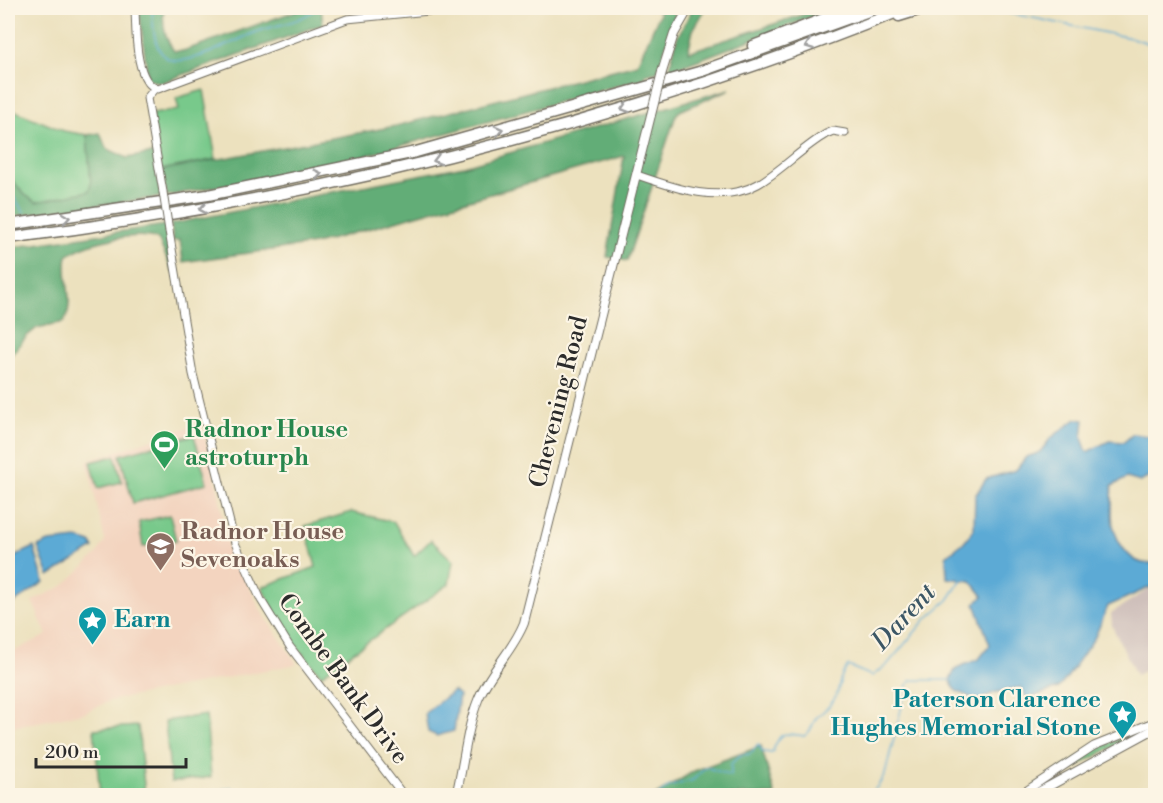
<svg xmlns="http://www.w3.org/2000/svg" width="1163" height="803" viewBox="0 0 1163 803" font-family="'Libre Bodoni',serif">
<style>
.built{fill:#f3d4bf}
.industrial{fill:#cfc0bb}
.green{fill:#78c98b;stroke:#527a5b;stroke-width:1.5}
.forest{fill:#62ad77;stroke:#466c51;stroke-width:1.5}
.water{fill:#5baad5;stroke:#436a80;stroke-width:1.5}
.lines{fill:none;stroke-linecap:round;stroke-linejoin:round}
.stream{stroke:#5baad5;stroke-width:1.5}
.minor-casing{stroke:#6f6b5e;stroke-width:9}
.major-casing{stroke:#6f6b5e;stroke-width:10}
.highway-casing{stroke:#6f6b5e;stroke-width:13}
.minor{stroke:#fff;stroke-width:7}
.major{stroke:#fff;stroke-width:8}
.highway{stroke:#fff;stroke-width:10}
.minor-bridge-casing{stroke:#6f6b5e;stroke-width:9;stroke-linecap:butt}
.major-bridge-casing{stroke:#6f6b5e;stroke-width:10;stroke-linecap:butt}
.minor-bridge{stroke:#fff;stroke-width:7}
.major-bridge{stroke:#fff;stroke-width:8}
.oneway{stroke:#a0a0a0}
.labels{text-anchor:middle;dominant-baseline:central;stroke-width:4.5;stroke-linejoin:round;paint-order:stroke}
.street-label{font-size:24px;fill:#2b2b2b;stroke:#fcf5e5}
.leisure-label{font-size:24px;font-weight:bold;fill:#27864d;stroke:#fcf5e5;text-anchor:start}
.education-label{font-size:24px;font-weight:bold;fill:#785e54;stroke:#fcf5e5;text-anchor:start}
.culture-label{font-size:24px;font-weight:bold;fill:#0d838f;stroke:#fcf5e5;text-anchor:start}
.water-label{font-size:26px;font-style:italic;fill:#3c5766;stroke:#fcf5e5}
</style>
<rect width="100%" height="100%" fill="#fcf5e5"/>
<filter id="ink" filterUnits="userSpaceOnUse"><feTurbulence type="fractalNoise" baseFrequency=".0167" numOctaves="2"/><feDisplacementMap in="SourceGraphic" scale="12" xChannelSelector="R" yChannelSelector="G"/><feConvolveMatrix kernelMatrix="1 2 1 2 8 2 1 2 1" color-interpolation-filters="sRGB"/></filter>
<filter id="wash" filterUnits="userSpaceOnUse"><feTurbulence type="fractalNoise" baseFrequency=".008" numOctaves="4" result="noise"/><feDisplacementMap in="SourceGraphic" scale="24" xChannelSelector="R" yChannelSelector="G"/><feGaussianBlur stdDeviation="1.35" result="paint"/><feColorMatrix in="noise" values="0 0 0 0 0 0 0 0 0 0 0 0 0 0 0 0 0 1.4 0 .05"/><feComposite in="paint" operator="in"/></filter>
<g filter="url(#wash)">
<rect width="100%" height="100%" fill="#ece1be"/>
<path class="built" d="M201,423L219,494L229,553L234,556L260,609L297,664L109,701L84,713L8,728V654L47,635L32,601L63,586L96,555L105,541L87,461Z"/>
<path class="industrial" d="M1155,585V666L1136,675L1112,626L1111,613Z"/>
<g class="green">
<path d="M204,90L216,159L161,170L152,114L179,110L176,98Z"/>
<path d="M8,108L64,131L87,135L91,184L89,191C79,196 46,205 36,202C24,199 14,185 8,175Z"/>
<path d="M194,435L207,483L133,503L120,455Z"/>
<path d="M115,456L122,482L98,488L91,462Z"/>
<path d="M351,512L394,522L414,556L431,540L453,561L449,584L321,675L284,632L262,587L316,567L305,526Z"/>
<path d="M170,515L176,541L143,547L139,522Z"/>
<path d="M206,715L211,777L171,782L165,721Z"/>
<path d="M1153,725L1035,789L1034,787L1090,751Z"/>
<path d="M138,726L145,795H100L94,729Z"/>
</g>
<g class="forest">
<path d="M139,8H164C162,24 164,38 174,51H183L304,8H321L323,24L160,83L148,79Z"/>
<path d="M656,8H673L675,16L658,71L645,74V78L335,164L167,196L161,170L396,126L637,64L660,13Z"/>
<path d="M693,8H706L693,30L688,52L823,8H835L669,71L677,38Z"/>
<path d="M730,89L680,111L676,115L627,261L607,257L624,156L315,244L183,262L180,240L173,241L171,224L464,166Z"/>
<path d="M100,133L106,148L127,158L154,153L161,197L8,217V175L25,195L36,202L89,191L91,184L87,135Z"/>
<path d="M165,225L173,272L158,239C136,231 85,242 67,256C62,278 76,301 64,322L37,328L26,337L8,359V248Z"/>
<path d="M761,746L775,795H656L694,771Z"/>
</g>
<g class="water">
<path d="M1076,419L1084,420L1082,438L1087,452L1109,441L1124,442L1133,434L1155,437V474L1140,482L1127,478L1112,486C1113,498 1111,513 1113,525C1117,544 1134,570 1155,562V585L1108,606L1095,637L1066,679L1058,688L1027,699L1021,687L993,693L979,701L956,691L950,680L956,668L979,659L990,645L975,604L983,596L971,581L947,578L946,556L963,543L974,529L975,496L986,479L1016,470L1026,457L1039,453L1051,438Z"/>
<path d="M78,539L91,543L94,548L49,576L38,547L49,542Z"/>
<path d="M34,547L44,582L8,607V560Z"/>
<path d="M453,691L459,696L454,731L437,736L428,732L425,713Z"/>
</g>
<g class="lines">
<g class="stream">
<path d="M152,8C153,23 153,50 167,58C186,69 235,40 254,33C276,24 298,24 317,8"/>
<path d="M984,8L1136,39L1156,46"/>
<path d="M8,189L24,212"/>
<path d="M193,796L231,788L244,796"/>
<path d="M657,796L668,787L693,780L706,767L731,776V764L740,755L750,754L758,744L763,752L772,753C781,730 782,733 804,736C813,731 811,724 817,717C825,710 831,706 836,696C842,683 836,682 848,666L872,676L887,665L925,620L948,600L962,579"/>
<path d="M867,796L878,786L885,774L907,685L912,680H950"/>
</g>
</g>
</g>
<g filter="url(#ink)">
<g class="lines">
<defs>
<g id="minor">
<path d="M135,8C136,28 134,83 158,89L347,19L459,8"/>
<path d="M155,88L147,98L163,192"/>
<path d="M637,175C674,188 721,205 758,184C782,170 802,148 826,134L833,131L845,133"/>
<path d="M169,231L193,374L235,543L261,600L290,647L404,796"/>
<path d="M1018,796L1094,746L1151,723L1156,724"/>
</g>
<g id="major">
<path d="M662,72L674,34L689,8"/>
<path d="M456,796C464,764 466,730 478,700C489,672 513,651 524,623L651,115"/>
<path d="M1031,796L1156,728"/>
</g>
<g id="highway">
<path d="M899,16L925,8"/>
<path d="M753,46L852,8"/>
<path d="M8,225L208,195L416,152L699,72L877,8"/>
<path d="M8,238C316,199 619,125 907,8"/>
</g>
</defs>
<use href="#minor" class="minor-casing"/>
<use href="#major" class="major-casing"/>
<use href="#highway" class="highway-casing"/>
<use href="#minor" class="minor"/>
<use href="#major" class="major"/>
<use href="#highway" class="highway"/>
<defs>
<path id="minor-bridge" d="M163,192L169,231"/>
<path id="major-bridge" d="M651,115L662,72"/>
</defs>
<use href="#minor-bridge" class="minor-bridge-casing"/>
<use href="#major-bridge" class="major-bridge-casing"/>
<use href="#minor-bridge" class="minor-bridge"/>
<use href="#major-bridge" class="major-bridge"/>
</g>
<defs><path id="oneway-chevron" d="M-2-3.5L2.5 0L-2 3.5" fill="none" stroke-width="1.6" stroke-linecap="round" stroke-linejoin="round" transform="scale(1.5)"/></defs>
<g class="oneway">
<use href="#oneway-chevron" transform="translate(809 45) rotate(160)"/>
<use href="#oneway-chevron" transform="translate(625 108) rotate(163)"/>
<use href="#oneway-chevron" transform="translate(499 130) rotate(-15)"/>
<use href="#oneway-chevron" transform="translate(437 160) rotate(166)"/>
<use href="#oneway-chevron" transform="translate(318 174) rotate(-12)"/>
<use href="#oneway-chevron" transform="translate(203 209) rotate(170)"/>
<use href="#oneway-chevron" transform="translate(66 218) rotate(-8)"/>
</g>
</g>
<defs>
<symbol id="stadium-pin" viewBox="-11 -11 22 30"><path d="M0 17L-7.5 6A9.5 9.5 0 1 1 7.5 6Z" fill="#2e9e5b" stroke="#fcf5e5"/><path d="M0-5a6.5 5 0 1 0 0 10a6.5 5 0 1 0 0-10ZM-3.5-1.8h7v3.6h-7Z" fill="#fff"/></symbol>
<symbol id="school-pin" viewBox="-11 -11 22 30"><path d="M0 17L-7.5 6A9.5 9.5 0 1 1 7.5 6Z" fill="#8d6e63" stroke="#fcf5e5"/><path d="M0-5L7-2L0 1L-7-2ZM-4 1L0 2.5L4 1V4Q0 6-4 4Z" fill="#fff"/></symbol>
<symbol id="sight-pin" viewBox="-11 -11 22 30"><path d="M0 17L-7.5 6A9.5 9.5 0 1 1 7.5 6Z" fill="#0f9aa8" stroke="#fcf5e5"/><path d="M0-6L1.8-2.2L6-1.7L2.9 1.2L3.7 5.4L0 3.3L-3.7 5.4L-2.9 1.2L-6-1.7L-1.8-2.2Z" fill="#fff"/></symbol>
</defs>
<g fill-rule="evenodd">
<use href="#stadium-pin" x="148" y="428" width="33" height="45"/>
<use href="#school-pin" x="144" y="530" width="33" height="45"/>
<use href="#sight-pin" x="76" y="604" width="33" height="45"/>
<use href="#sight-pin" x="1106" y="698" width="33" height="45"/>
</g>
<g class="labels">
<g class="street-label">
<text transform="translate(559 402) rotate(-76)">Chevening Road</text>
<text transform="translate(343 679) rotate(54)">Combe Bank Drive</text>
</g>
<g class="leisure-label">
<text x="185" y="430">Radnor House<tspan x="185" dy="28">astroturph</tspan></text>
</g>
<g class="education-label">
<text x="181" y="532">Radnor House<tspan x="181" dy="28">Sevenoaks</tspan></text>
</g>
<g class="culture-label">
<text x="114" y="620">Earn</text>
<text x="1101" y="700" text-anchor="end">Paterson Clarence<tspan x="1101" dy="28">Hughes Memorial Stone</tspan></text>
</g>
<g class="water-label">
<text transform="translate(904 617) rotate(-47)">Darent</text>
</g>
</g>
<rect width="1163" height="803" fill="none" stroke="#fcf5e5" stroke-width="30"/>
<path d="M36 758v9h150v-9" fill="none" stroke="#2b2b2b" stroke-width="3"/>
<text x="45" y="758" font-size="18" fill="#2b2b2b" stroke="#fcf5e5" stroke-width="4.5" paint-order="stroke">200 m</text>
</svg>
